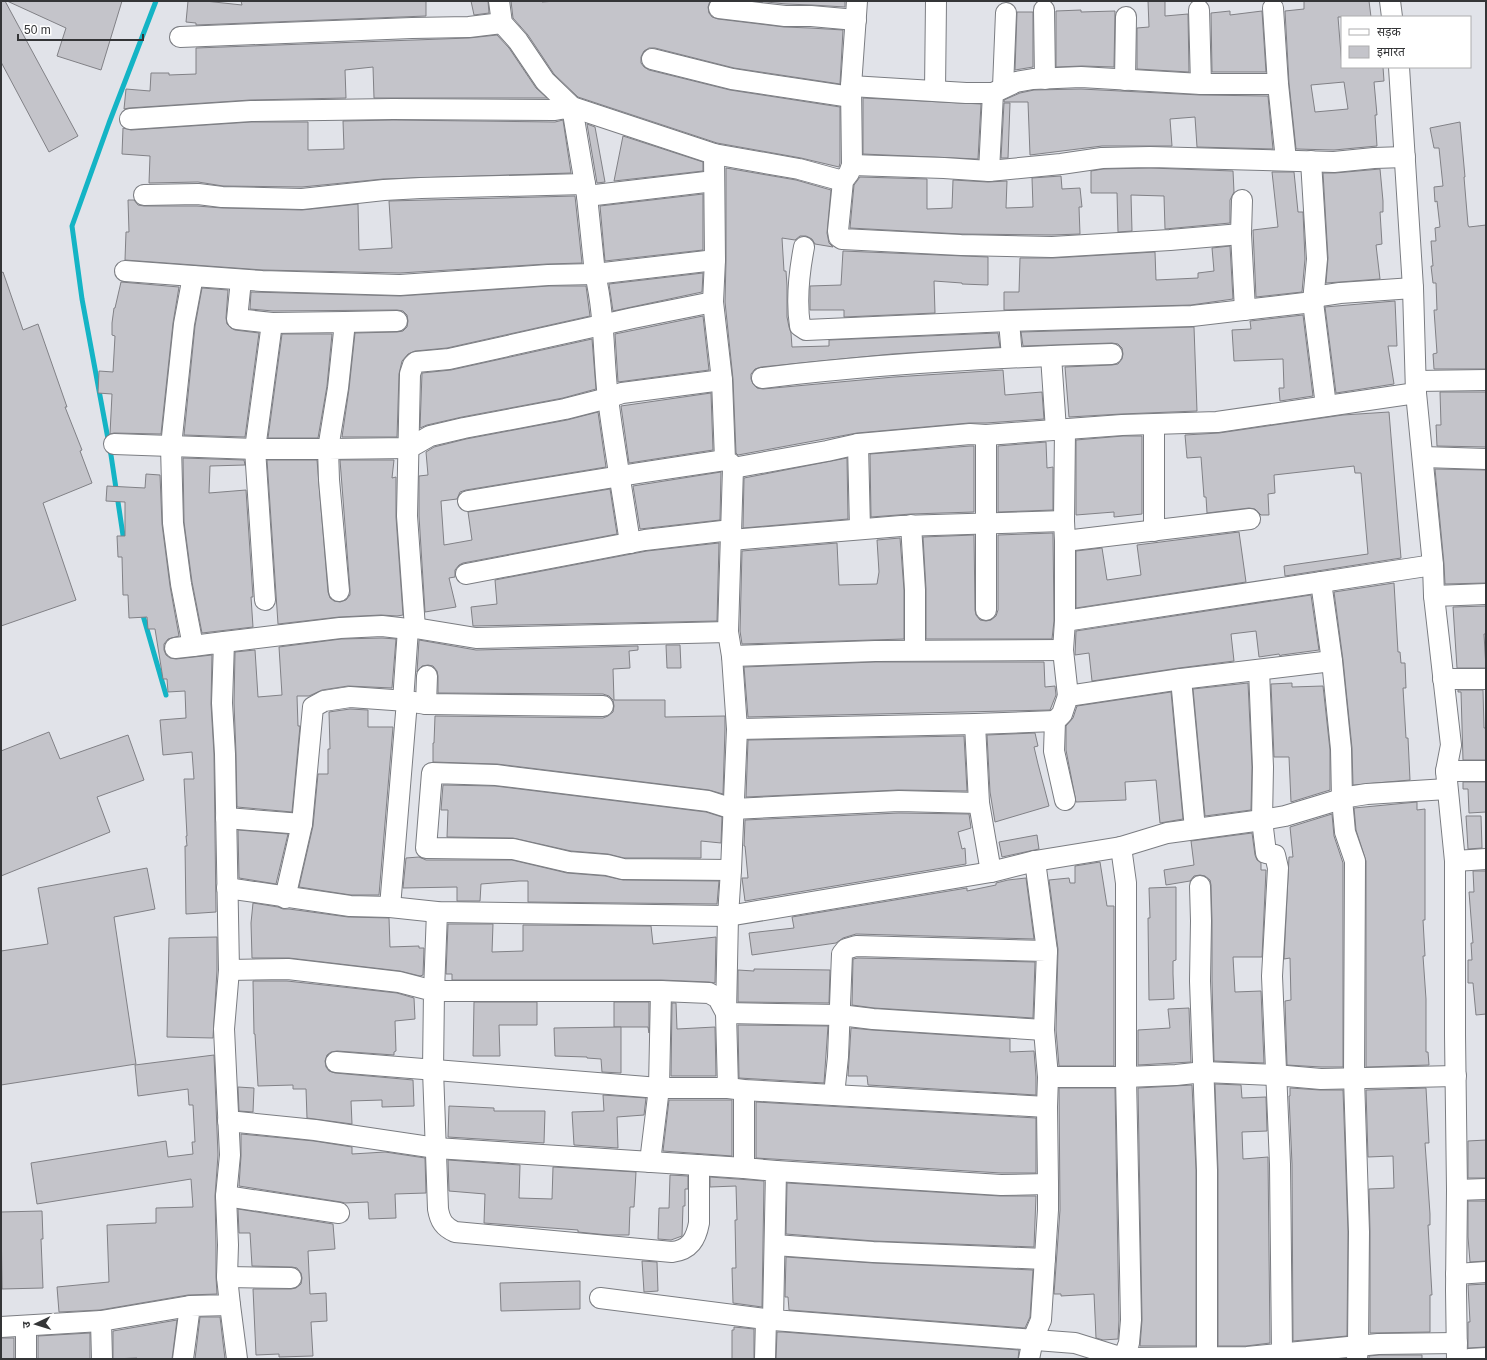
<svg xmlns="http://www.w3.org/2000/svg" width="1487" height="1360" viewBox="0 0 1487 1360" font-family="Helvetica,'Noto Sans Devanagari',sans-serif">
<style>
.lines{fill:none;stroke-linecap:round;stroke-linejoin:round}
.stream{stroke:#14b4c5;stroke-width:5}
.building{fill:#c4c4ca;stroke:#818186;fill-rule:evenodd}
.street-casing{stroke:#7b7d82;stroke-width:22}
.street{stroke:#fff;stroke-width:20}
</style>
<rect width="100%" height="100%" fill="#e1e3e9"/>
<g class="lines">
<g class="stream">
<path d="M124,542L111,455L82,299L72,226L109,123L156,1"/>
<path d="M142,612L166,695"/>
</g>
</g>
<g class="building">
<path d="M1,1H5L78,136L49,152L1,62Z"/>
<path d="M7,1H122L101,70L57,56L66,28Z"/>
<path d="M188,1H205L242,5L241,1H426V16L196,25V23L186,22Z"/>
<path d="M471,1H488L489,13L474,15Z"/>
<path d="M511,1H542V2L556,1H710L708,7L709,13L712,17L718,19L784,27L810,28L843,30L840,84L734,68L655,48H649L644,51L641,57V63L644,67L649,70L730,90L840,107V163L839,167L801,158L717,143L578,97L554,74L528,35L513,18Z"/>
<path d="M757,1H845V7L812,5L786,4Z"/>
<path d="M1148,1H1165V16L1188,14L1189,72L1137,69V28L1149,27Z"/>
<path d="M1304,1H1369L1371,17H1338L1342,67H1383L1384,81L1374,82L1377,115H1375L1377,146L1334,150L1296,149L1289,83L1285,11L1304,9ZM1344,82L1348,109L1315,112L1311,85Z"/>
<path d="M1081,10V12L1115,11L1114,67L1082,66L1056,67V11Z"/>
<path d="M1230,11V15L1262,11L1266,72H1212L1211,13Z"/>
<path d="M1017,12H1033V67L1015,70Z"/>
<path d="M497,35L509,48L536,88L547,98H374L373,67L345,70L346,98L250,100L129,108L124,109L126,89L150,91L151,73H169V75L196,74V48L469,38Z"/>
<path d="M1081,89L1200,95L1268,96L1273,149L1197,147L1195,117L1170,119L1172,146H1102L1030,155L1028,102H1004V100L1020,93L1034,90Z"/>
<path d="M863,98L981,104L978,159L863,154Z"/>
<path d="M1004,103H1010L1008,158H1001Z"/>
<path d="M393,120L555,122L563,120L571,173L383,179L302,187L223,186L198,182L149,183L150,156L122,154L123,128L131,130L251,122H308V150L344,149L343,121Z"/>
<path d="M1460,122L1465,177H1464L1468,225L1469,227L1486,225V369H1434L1433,354L1437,353L1434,310H1437L1436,283H1433L1431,266H1433L1431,241H1436L1435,228L1440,227L1437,201L1435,202L1434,187L1443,186L1439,148H1434L1430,128Z"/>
<path d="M587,124L595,127L605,182L597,183Z"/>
<path d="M623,136L703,162V171L614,181Z"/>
<path d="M726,168L796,180L831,190L827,233L829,243L833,247L815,244L812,239L806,236H800L795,240L782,238L784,271H786L787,286V317L789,327L791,333L792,347L829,346V340L998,333L1000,347L892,354L761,367L755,369L751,374V379L753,384L757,388L763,389L894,377L1003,370L1005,395L1042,392L1044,419L986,423H969L857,433L738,455L736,453L733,379L725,302L726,260Z"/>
<path d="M1150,168L1233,171L1234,192L1230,200V223L1165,229L1164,196L1131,195L1132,231L1118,232L1117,193H1091V171L1103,169Z"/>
<path d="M1380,169L1383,201V212H1380L1382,244L1376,245L1380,279L1326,283L1328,258L1323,173H1335Z"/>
<path d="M1272,172H1294L1298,212H1303L1305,259L1302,292L1256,297L1253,230L1278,227Z"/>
<path d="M1061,176L1062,189L1080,188L1082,207H1079L1080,234L1052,235L961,234L850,228L854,185L860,177L927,179V209L952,208L953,180L988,182L1007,181L1006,208L1033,207L1032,178Z"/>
<path d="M703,194V250L605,261L600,206Z"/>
<path d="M575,196L582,263L547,264L400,273L263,270L125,260L126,232H129L128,200H134L138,205L144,206H197L222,208L302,210L358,204L359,250L392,248L389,201Z"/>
<path d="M1230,246L1233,299L1191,305L1004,310V292H1019L1020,258H1053L1155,252L1156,280L1198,278V273L1214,271L1212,248Z"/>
<path d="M843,251L988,257V285L962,284V283L934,281L935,313L844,317V310H810V286L841,285Z"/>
<path d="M3,272L23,330L38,324L67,407H65L82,450L80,451L92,483L43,503L76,600L1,626V273Z"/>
<path d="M703,273L702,292L613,311L609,284Z"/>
<path d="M121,282L179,287L173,323L161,434L114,433L110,434L112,394L98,393L99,371L113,372L115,336L112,335V323L114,308H115Z"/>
<path d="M549,286H586L590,316L447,348L415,351L408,354L402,361L399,374L397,437H342L349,389L355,333L397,332L403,331L407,327L408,321L407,315L403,311L397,310L273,311L250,309L251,292L400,296Z"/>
<path d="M202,288L228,290L226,318L227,324L231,328L235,330L259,333L245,437L184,435L195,326Z"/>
<path d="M1395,301L1397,346H1388L1394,384L1336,393L1325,307Z"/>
<path d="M1303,315L1313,396L1280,401L1279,388H1284L1283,359L1234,361L1232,330L1251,329L1250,321Z"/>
<path d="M703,316L709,370L618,382L615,334Z"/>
<path d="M1194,327L1197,411L1121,414L1069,417L1065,367L1112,365L1118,364L1122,359L1123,354L1122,348L1118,344L1112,343L1023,346L1021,332Z"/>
<path d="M282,334H332L327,386L318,438H268Z"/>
<path d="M592,339L596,389L563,398L462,417L427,425L420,428L422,373L451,370Z"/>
<path d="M1440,392H1486V447L1437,446L1436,425H1441Z"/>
<path d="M711,393L713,450L629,463L621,406Z"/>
<path d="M598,412L606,467L466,490L460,492L457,499L441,501L444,545L472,540L468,512L610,489L617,534L463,563L459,565L455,570V577L449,578L456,607L425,612L419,516V476L428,475L426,452L434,447L466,439L567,420Z"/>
<path d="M1389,412L1401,558L1285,576L1284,566L1368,554L1361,473H1355L1354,466L1274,475L1275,493L1268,494L1269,515H1261L1255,509L1249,508L1207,513L1206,497H1204L1201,457L1187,458L1185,435L1219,433L1343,415Z"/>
<path d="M1123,436H1142V514L1114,517V512L1076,515V440Z"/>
<path d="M1046,442L1047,468L1053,467V510L998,512V446Z"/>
<path d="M970,446H974V512L911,514L871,517L870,454Z"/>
<path d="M183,458L244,460L245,465L210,466L209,493L246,490L253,597H251L253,627L202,633L192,582L184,522Z"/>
<path d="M847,458L848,519L743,528L744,478Z"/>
<path d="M267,460H317L328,592L330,598L334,601L340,602L346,600L350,595V590L340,460H394L392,478L396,477V517L403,615L397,616L381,615L339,617L278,624Z"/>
<path d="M1435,469L1486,470V583L1445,584L1444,564Z"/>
<path d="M721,472L720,520L640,529L633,486Z"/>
<path d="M146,474L160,475L162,524L170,586L179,636L168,639L164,644V650L166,655L170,658L176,659L212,655L211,704L214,754L216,912L186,914L185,846H187L186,836H187L184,779H194L192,752L163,755L160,720L186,718L185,691L168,692L167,679H163L155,629H148L147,617L129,618L128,595H123L122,557H118L117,536H125V502L106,501L107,486L145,488Z"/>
<path d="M1239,532L1246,582L1076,608V551L1102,548L1107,580L1141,575L1137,545Z"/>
<path d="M1053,533L1054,621L1052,639H926V589L923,537L974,535L975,610L976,615L980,620L986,621L991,620L996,616L998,610V535Z"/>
<path d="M900,538L904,590V639L742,644L740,631L742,551L837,543L839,585L877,584L879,572L877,540Z"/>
<path d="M719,543L717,621L473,626L471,607L497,604L495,580L647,551Z"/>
<path d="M1394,583L1398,652H1400L1401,663H1405L1406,688H1403L1406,738H1408L1410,780L1353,785L1352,748L1343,660L1334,592Z"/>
<path d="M1311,595L1319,650L1282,655L1280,656L1279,654L1259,657L1256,631L1231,634L1234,661L1179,668L1092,681L1089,653L1075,655L1076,631Z"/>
<path d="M1486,606V634H1484L1486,668H1457L1453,607Z"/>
<path d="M382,638L396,639L392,688L348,686L322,690L309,696H297L298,726H300L292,812L237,807L236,754L234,703L235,652L255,650L258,697L282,695L279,647L341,639Z"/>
<path d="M419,640L476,650L638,646V650L629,651L630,668L613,669L614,700H665V717L725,716V729L723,794L709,790L497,764L433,762V743H434L435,716L603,718L608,716L613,712L614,706L613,700L609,696L603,694L438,693V676L437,671L433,666L428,665L422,666L417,672Z"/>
<path d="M666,645H680L681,668H667Z"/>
<path d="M875,662H1044L1045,687L1055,686L1056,695L1050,710L748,717L744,667Z"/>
<path d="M1248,683L1252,767L1251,810L1205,816L1193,689Z"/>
<path d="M1292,683V687L1323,686L1330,750V790L1291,802L1289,757H1274L1271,684Z"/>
<path d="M1458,690H1483L1484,728H1486V760H1463L1461,692H1458Z"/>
<path d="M1171,692L1183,819L1160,823L1156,780L1125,782L1126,800L1076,802L1066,750V726L1073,718L1077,706Z"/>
<path d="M350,709L368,710V727H393L379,895H351L299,887L313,826L318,774H328V749H330L329,712Z"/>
<path d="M49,732L60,759L128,735L144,780L97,797L110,832L1,876V751Z"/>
<path d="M1035,733L1038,746L1034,747L1038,764L1049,806L995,822L990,792L987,735Z"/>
<path d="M964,736L967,791L898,790L746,797L748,740Z"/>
<path d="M1463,782H1486V812L1469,813L1468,789H1463Z"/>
<path d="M443,785L495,786L706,812L722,817L721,843L701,841V858H624L608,854L571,851L513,838L447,837L448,810H441Z"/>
<path d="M1417,802V810L1425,809V920H1423L1425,956H1423L1426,999V1052H1428L1429,1065L1366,1067V861L1356,830L1354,808Z"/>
<path d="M899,813L969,814L971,828L958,832L962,849L965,848L966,864L745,901L742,878H748L745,846H744L745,820Z"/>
<path d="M1332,814L1334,836L1343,863V1067H1321L1287,1065L1285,1001L1291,1000L1290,958L1284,959L1289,857H1293L1290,827Z"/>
<path d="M1466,816H1481L1482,848L1468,849Z"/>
<path d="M238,830L288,834L276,884L239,878Z"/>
<path d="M1252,833L1255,855L1257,860L1261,863V870H1266L1262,957H1233L1235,992L1261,991L1264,1063L1214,1061L1212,981V921L1211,885L1210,880L1205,876L1200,875L1194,876L1190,881L1166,885L1164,870L1194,865L1191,841Z"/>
<path d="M1037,835L1039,849L1002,857L999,842Z"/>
<path d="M419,857L426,860H512L567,873L605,876L623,880L719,881L717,904L528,902V881H519L481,884L480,901H457V887L403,888L406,858Z"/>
<path d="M1100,862L1107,906H1114V1066H1059L1056,1030L1058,949L1049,880L1069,878L1070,883H1075V866Z"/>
<path d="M147,868L155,909L114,917L136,1064L1,1085V951L48,944L38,888Z"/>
<path d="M1473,871H1486V1014L1476,1015L1473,983H1468V960H1472L1471,943H1473L1469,892H1474Z"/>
<path d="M1026,878L1034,939L856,934L843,938L836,943L752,955L749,933L794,928L792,917L967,888V891L996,885V883L1008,880Z"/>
<path d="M1176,887V960L1173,961V974L1174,999L1149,1000L1148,918H1150L1149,888Z"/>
<path d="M253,903L278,907L283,909H289L348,917L389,918L390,947L419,946V948H424L423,975L420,976L400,971L289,958H252L251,923Z"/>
<path d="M448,924H493L492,952L523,951V925L651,926L653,944L716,937L715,983L709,982L661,980H452V974H446Z"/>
<path d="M217,937V970L213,1038L167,1037L169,938Z"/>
<path d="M858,958L1035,962L1033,1018L874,1008L852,1005L853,959Z"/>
<path d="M754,969L830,970L829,1003L738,1002V970L754,971Z"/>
<path d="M253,981H287L397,993L414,998L415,1019L395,1021L396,1051L394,1052V1055L337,1051L331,1052L327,1055L325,1061L326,1067L329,1071L335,1073L413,1080L414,1106L382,1107V1100L351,1101L352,1124L307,1118L306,1089H293V1085L258,1086L255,1034H254Z"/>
<path d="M474,1002H537V1025H499L500,1056H473Z"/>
<path d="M614,1002H649V1033L648,1027H614Z"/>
<path d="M672,1003H676L677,1029L715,1027L716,1076H671Z"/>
<path d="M1189,1008L1191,1062L1138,1065V1030L1170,1028L1168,1009Z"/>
<path d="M738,1025L828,1026L824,1083L739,1078Z"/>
<path d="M621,1027V1073L602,1072L601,1059L587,1058V1057L555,1056L554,1028Z"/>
<path d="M851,1028L872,1030L1010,1039V1052L1034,1051L1036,1077V1095L868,1085L867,1076H848Z"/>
<path d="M214,1055L218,1155L215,1196L216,1245V1277L217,1294L188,1295L100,1310L59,1312L57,1287L109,1282L107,1225L156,1223V1208L193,1207L191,1179L37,1204L31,1163L166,1141L168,1157L193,1154L192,1142H195L193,1105H189L188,1089L138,1096L135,1065Z"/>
<path d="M1215,1084L1241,1085L1242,1098L1266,1097L1267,1131L1242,1132L1243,1159L1268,1157L1270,1343L1246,1346H1218V1170Z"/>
<path d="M1192,1085L1196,1170V1346H1140L1142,1320L1138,1088Z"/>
<path d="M238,1087L254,1088L253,1112L239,1111Z"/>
<path d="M1059,1088H1115L1119,1320L1118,1339L1103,1340L1096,1338L1094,1294L1061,1296V1294H1054L1060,1210Z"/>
<path d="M1290,1088L1320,1090H1343L1348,1232L1347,1336L1293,1341L1292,1164L1289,1096H1290Z"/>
<path d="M1426,1088L1429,1143H1425L1430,1214V1225H1428L1432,1295H1430V1332L1370,1333V1232L1369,1189L1394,1188L1393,1156L1368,1157L1366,1090Z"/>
<path d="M603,1095L646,1098L644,1115L617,1117L618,1148L574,1145L572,1112L604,1111Z"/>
<path d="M669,1100H732V1156L663,1151Z"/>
<path d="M756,1102L1036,1118V1173H1001L756,1158Z"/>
<path d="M449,1106L494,1108V1111H545L544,1143L448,1137Z"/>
<path d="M241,1134L314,1141L352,1147V1154L385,1152L425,1158L426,1193L395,1194L396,1218L369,1219L368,1202L345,1203L341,1202L239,1186L241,1156Z"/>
<path d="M1486,1140V1178H1468V1141Z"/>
<path d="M448,1160L520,1165L519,1198L552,1199L553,1167L636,1172L634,1207H630L629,1235H608L578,1232V1230L484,1223L485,1194L449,1191Z"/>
<path d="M670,1175L688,1176V1189H685V1206H683L682,1236L671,1240L658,1239L659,1208H669Z"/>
<path d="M710,1177L764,1181L762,1307L733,1303L732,1268H736L735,1220H737L736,1186L710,1187Z"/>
<path d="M787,1183L1000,1196H1036L1034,1247L874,1241L786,1234Z"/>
<path d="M1468,1201H1486V1261L1470,1262L1468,1237Z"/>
<path d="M238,1209L333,1224L335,1249L308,1251L310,1294L326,1293L327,1321L311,1322L313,1356L279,1357V1354L256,1355L253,1289H291L296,1288L301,1284L302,1278L301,1273L297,1268L292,1267L252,1266L250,1233H239Z"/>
<path d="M42,1211L43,1239H41L43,1288L2,1289L1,1212Z"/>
<path d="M786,1257L873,1263L1033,1270L1030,1317L1025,1328L789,1310L788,1297H785Z"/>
<path d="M642,1261L657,1262L658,1291L644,1292Z"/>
<path d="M580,1281V1309L501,1311L500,1283Z"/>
<path d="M1486,1284V1347L1468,1348V1322H1470L1468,1285Z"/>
<path d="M200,1317H220L225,1359H195Z"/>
<path d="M177,1320L172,1359H137V1358L113,1359V1331Z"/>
<path d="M734,1327L754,1329V1359H732V1330H734Z"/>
<path d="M777,1332H783L1019,1350L1018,1359H776Z"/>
<path d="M90,1333V1359H38V1336Z"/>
<rect x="1" y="1338" width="13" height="21"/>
<path d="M1379,1355H1422V1359H1369V1356Z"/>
</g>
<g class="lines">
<defs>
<g id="street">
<path d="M499,1L502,23L518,41L545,81L572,107L714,154L799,169L843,181"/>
<path d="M857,1L851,86L852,165L849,173L843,181L838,231L839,237L842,239L961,245L1052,247L1170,240L1241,234"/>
<path d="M1390,1L1392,17"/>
<path d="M719,8L785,16H811L856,20"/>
<path d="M1273,8L1278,84L1286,160"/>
<path d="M1044,10L1045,79"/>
<path d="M1199,10L1201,84"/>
<path d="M180,37L412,28L469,27L502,23"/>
<path d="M652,59L732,79L851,97"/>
<path d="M1399,67L1413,288L1416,393L1433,565L1434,596L1451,745L1446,771L1455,861V1035L1457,1190L1456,1290L1457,1359"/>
<path d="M1125,80L1126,17"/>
<path d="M851,86L966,93H993"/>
<path d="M1003,87L1006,13"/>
<path d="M935,91L936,1"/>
<path d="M130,119L251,111L393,109L555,110L572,107L587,196L595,274C605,315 603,357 608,398C614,447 623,495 630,543"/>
<path d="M714,154L715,260L713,302L722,380L725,460L730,463L733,468L728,632L732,656L737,729L731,870L728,916L726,1013L728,1088"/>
<path d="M1311,161L1317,259L1313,302L1326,406"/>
<path d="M852,165L944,168L989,171L1061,164L1102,158L1150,157L1334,162L1374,158L1405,157"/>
<path d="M989,171L993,93L1016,82L1033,79L1081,77L1201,84H1278"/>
<path d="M144,195L198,194L222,197L302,199L384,190L421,188L585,184"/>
<path d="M587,196L714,181"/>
<path d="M1242,200L1241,234L1245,310"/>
<path d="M804,247C799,273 796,300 800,326L806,330L1009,321L1192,316L1313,302L1320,296L1340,293L1413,288"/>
<path d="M125,271L193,276"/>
<path d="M1009,321L1012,357"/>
<path d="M345,322L397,321"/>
<path d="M1051,356L1056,430"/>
<path d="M762,378C878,364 995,357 1112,354"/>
<path d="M1416,381L1486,380"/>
<path d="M1154,425V531"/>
<path d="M1065,430L1064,521L1065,541V621L1063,650L1068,696"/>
<path d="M986,435V610"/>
<path d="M114,444L255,449H328L338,388L345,322L272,323L237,319L241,280"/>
<path d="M858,444L860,529"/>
<path d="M1423,457L1486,459"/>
<path d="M733,468L827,451L858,444L970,434L986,435L1122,425L1217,422L1416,393"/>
<path d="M468,501L639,473L725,460"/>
<path d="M911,525L915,590V650"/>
<path d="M731,540L901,526L1064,521"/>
<path d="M1065,541L1250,519"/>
<path d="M466,574L645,540L731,530"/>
<path d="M1321,582L1332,661L1341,749L1342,799L1345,832L1355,861L1354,1078L1359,1232L1358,1346L1357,1359"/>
<path d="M339,591L329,480L328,449L409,448L430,436L464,428L565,409L608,398L622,393L722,380"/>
<path d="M1434,596L1486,594"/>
<path d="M265,600L255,449L272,323"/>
<path d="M1065,621L1433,565"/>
<path d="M415,628L407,516L410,374L413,365L416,362L449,359L633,318L713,302"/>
<path d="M224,642L340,628L382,626L408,629L415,628L476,638L728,632"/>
<path d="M175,648L193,646"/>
<path d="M732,656L875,651L1063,650"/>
<path d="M1259,670L1263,767L1262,820L1266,853L1275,855L1278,868L1272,976L1280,1164L1282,1353"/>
<path d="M427,676L426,704L603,706"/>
<path d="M1181,679L1195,829"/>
<path d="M1443,679H1486"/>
<path d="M403,701L408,629"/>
<path d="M975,724L979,803L991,872"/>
<path d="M737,729L975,724L1055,721"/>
<path d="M1446,771H1486"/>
<path d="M1065,800L1054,751L1055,721L1062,714L1068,696L1181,679L1332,661"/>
<path d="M226,818L302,824"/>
<path d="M1121,847L1126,883V1077L1131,1320L1129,1343L1123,1359"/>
<path d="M1035,861L1047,951"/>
<path d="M1455,861L1486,859"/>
<path d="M731,870L623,869L607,865L569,862L513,849L426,848L432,773L496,775L708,801L733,809L899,801L979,803"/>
<path d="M1200,886L1201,921L1200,981L1207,1170V1357"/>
<path d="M227,888L350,906L390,907L437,912L728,916L991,872L1035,861L1121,847L1167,833L1262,820L1285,816L1348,797L1367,794L1447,789"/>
<path d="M285,898L302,824L313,707L324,701L350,697L407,701"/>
<path d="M390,907L407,701L426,704"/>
<path d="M437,912L434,991H661L709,993L718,998L726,1013L840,1015L873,1019L1044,1030"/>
<path d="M229,970L288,969L399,982L434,991L433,1070L438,1209C440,1221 444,1227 455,1232L672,1252C690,1250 696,1239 699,1223V1165"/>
<path d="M336,1062L659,1088H728L744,1090L1047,1107"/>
<path d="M1048,1077H1126L1176,1075L1204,1072L1275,1075L1321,1079L1456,1076"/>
<path d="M744,1090V1168L776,1171L773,1320L1075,1343L1123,1358L1247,1357L1378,1344L1457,1343"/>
<path d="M834,1095L838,1057L842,954L846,949L856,946L1047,951L1044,1030L1048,1077L1047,1107L1048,1184V1210L1041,1320L1033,1339L1029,1359"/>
<path d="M228,1121L315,1130L436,1148L744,1168"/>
<path d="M650,1162L659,1088L661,991"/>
<path d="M776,1171L1001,1185L1048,1184"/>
<path d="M1457,1190L1486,1189"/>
<path d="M226,1196L339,1213"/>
<path d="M775,1245L873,1252L1045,1259"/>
<path d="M1456,1274L1486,1272"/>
<path d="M227,1277L291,1278"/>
<path d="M600,1298L773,1320"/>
<path d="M230,1305L237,1359"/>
<path d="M26,1326V1359"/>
<path d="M1,1327L101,1321"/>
<path d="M102,1359L101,1321L190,1306"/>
<path d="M183,1359L190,1306L230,1305L227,1277L228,1245L226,1196L230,1155L224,1029L229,970L225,754L222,703L224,642L193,646L181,584L173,523L171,446L184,324L193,276L262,281L400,285L548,275L595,274L715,260"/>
<path d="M765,1359L766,1319"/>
<path d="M1469,1359L1486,1358"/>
</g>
</defs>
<use href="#street" class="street-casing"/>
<use href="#street" class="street"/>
</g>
<rect width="1487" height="1360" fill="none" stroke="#343537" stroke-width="4"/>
<rect x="1341" y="16" width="130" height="52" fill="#ffffff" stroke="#aeaeaf"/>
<rect x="1349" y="29" width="20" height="6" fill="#ffffff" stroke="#aeaeaf"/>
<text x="1377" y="36" font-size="12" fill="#343537">सड़क</text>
<rect x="1349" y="46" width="20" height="12" fill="#c4c4ca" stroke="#aeaeaf"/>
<text x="1377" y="56" font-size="12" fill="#343537">इमारत</text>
<g transform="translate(36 1324) rotate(266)" stroke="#ffffff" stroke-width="3" paint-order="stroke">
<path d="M0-3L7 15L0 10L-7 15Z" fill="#343537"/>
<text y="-6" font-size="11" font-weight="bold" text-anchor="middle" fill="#343537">उ</text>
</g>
<path d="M18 34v6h125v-6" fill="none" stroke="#343537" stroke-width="2"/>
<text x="24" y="34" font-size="12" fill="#343537" stroke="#ffffff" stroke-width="3" paint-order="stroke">50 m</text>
</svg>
